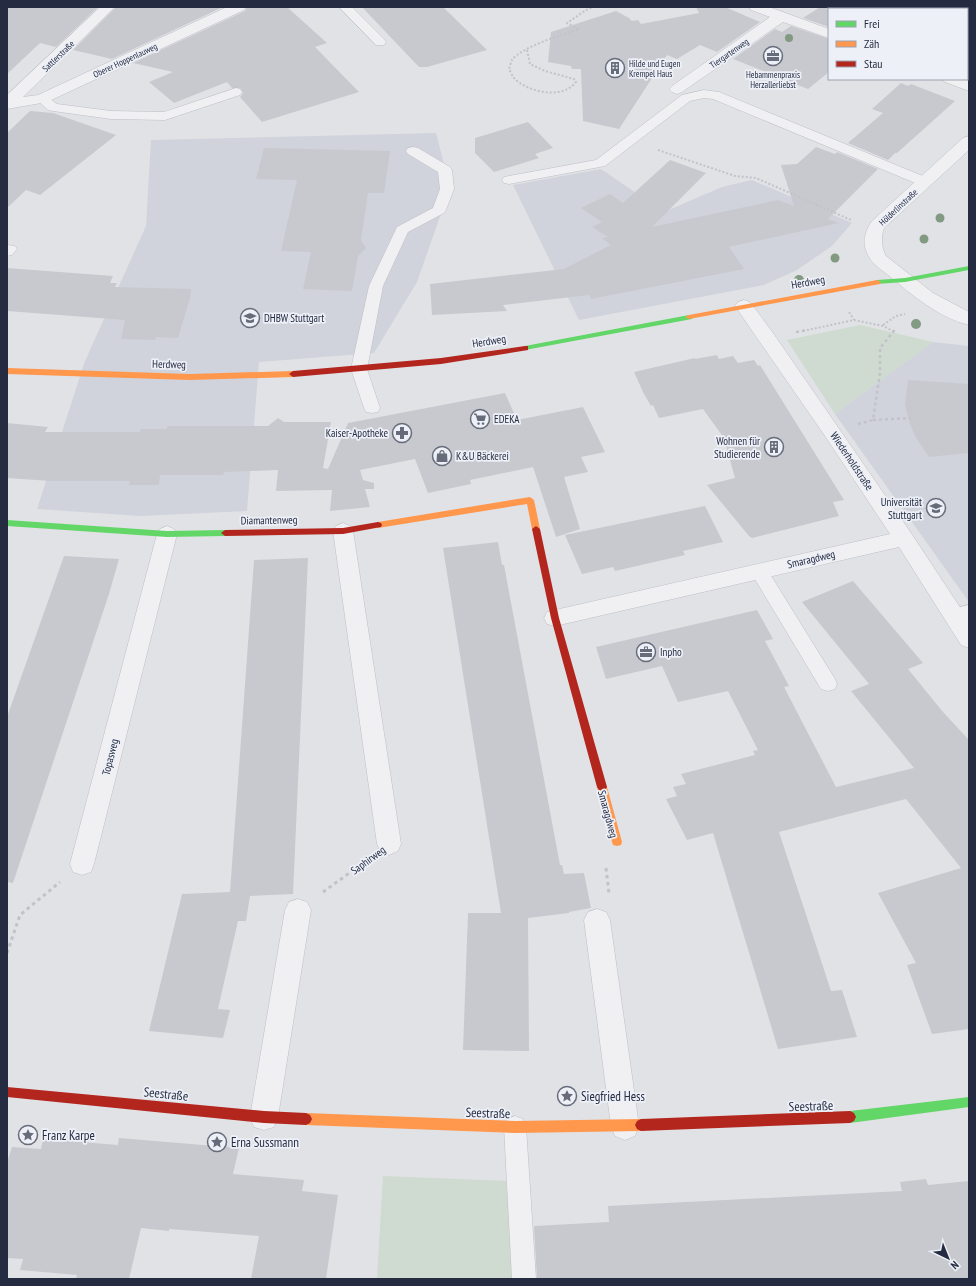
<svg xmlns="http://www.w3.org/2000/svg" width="976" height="1286" viewBox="0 0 976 1286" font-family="'PT Sans Narrow',sans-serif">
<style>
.built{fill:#d0d3dc}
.green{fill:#cfdad0}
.building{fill:#c8c9cf}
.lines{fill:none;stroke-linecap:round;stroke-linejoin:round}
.lane-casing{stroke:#bebfc4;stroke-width:1}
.street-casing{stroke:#bebfc4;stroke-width:1}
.path-far2{stroke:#c2c3c9;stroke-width:2;stroke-dasharray:2 2;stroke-linecap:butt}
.path-far1{stroke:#c2c3c9;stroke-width:2.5;stroke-dasharray:3 3;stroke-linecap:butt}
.path{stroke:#c2c3c9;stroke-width:3;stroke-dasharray:3.5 3.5;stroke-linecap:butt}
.lane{fill:#f0f0f3;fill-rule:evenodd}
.street{fill:#f0f0f3;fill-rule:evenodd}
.fast{fill:#63d668;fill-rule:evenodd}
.slow{fill:#ff974d;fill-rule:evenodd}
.jam{fill:#b3261e;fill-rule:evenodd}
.tree{fill:#829a82}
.labels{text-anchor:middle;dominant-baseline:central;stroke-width:3.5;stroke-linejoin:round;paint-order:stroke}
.far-street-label{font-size:9px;fill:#252c42;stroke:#edf0f7}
.far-poi-label{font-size:9px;fill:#252c42;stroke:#edf0f7;text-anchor:start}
.street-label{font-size:11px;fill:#252c42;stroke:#edf0f7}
.poi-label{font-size:11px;fill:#252c42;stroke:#edf0f7;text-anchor:start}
.near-street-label{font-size:13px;fill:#252c42;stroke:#edf0f7}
.near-poi-label{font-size:13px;fill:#252c42;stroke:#edf0f7;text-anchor:start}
</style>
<rect width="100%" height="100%" fill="#e1e2e6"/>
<g class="built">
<path d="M436,133L450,188L417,282L374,353L259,362L247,511L141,516L37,509L85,361L146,226L151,140Z"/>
<path d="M601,169L664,212L722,187L752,180L852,223L832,246L797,270L764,285L579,320L513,185Z"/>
<path d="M933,342L969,346V602L835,414Z"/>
</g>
<g class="green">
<path d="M860,325L933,342L835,414L787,340Z"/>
<path d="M383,1176L506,1181L515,1279H377Z"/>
</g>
<g class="building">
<path d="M7,7H98L56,47L40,43L7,74Z"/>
<path d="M116,7H223L112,59L73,50Z"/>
<path d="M247,7H287L327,43L315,47L359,92L262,122L240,97L243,93L240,88H232L227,82L174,103L149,82L173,72L133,63L245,11Z"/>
<path d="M362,7H443L487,50L427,67H419Z"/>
<path d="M696,7H725L760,22L717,52L700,45L677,59L667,55L619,129L583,121L581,69H572L571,66L548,62L551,32L616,11L629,18L632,21L638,20L641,24L699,13Z"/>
<path d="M820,7H829V27L803,18Z"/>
<path d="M791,26L829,39V72L808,89L778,77H766V72L733,59L775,29L782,32Z"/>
<path d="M901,83L908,86L911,84L955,101L897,153H895L888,160L848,143L883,113L872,109Z"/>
<path d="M30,111L53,113L116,135L40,195L26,190L7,208V133Z"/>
<path d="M528,122L553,148L535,154L539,158L494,172L475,153V138Z"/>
<path d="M816,147L835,154L837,152L878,169L828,219L839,223L729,247L744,269L591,299L589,295L503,305L507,311L432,315L430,284L564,269L611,245L602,238L608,237L592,227L602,222L581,208L610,194L623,203L670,160L706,173L652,227L778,200L794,206L781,165L797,164Z"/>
<path d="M264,148L390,151L384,193H368L361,240L366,248L358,256L352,291L303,289L311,252L281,251L297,180L256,179Z"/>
<path d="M7,268L113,276L110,283H117L115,287L191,289L190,298L178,338L156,337L155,340L121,339L125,320L7,311Z"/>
<path d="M717,355L719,359L733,356L738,363L754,360L758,366L760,365L844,500L833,502L839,516L752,538L749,536L707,485L735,478L724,438L703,409L659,418L653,405L651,406L644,394L634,372L695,358V359Z"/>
<path d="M908,380L969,384V453L929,457L915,436L910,424L905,405Z"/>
<path d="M505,393L517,420L583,407L605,452L581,457L588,472L564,477L580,529L556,537L533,467L470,480L471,484L428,493L415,459L360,470L363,480L374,483V489H365L370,507L330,511L332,490L276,491L278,470L224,472L223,475H160L159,485H129L130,481H51L7,478V423L48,427L45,432H140L141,429H167V426H268L278,418L284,422H331L323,468L328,469L348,423Z"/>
<path d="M705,506L723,542L683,551L685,555L615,571L613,567L582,574L565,535Z"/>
<path d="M498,542L502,565H504L560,865H562L564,874L584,873L591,908L569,912V913L528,918L529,1051L463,1050L468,913H501L443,548Z"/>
<path d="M64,556L119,559L109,594L13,883L7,882V717Z"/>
<path d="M308,558L293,894L250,896L246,921H238L218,1009L230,1010L223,1038L149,1031L182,894L230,892L254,560Z"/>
<path d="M853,581L923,663L908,669L943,712L969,740V1029L932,1034L907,965L916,963L878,893L961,868L906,799L779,832L831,991L842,990L857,1037L778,1049L713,833L687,840L666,799L677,796L673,787L686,784L681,774L755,755L753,751L758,750L728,691L678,702L662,666L606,679L596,647L757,610L773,639L765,641L789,686L784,687L836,787L914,768L851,691L869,684L802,602Z"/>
<path d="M119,1138L239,1148L233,1174L304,1180L302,1191L338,1195L326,1279H251L259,1236L169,1229V1231L141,1228L129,1279H76L77,1275L20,1270L23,1259L7,1258V1163L12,1147L41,1149L43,1139L118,1145Z"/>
<path d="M926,1179L928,1185L969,1181V1279H537L534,1226L609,1222L608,1206L902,1191L900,1182Z"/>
</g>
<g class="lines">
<defs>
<g id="lane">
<path d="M339,7H352L384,39L386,42L384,45H376Z"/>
<path d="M236,88L240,89L242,92L240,95L165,120L111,119L53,111L48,110L36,99L38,96H46L57,104L111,111L164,112Z"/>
<path d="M704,90L719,92L930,179L932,182L930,185H920L713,99L704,98L690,101L605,166L509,184L504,183L502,180L504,177L509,176L596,160L682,95Z"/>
<path d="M413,147L418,148L450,167L452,170L454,189L446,210L444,213L408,232L383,286L367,369L380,408L378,412L372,413L366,412L364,408L351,369L369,286L397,227L433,208L440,189L438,172L408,154L406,151L408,148Z"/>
<path d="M7,245L15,246L17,249L12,255L7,256Z"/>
<path d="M759,565L765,566L835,679L837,684L835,689L828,691L821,689L750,571L753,566Z"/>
<path d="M969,605V619L953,622L947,620L944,615L947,610Z"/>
<path d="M515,1116L523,1119L526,1127L536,1279H512L504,1127L507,1119Z"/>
</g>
<g id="street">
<path d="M100,7H115L23,97L38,95L227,7H246L244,10L47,102L7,109V95Z"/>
<path d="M749,7H769L829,29V38L783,22L682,92L677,94L672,92L669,89L672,86L770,17L751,10Z"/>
<path d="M942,79H964L969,81V91L945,82Z"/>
<path d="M969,136V150L884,228C881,237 881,247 886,256L933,293L969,312V325C938,317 912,295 888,275C880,269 871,263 867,253C862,242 865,231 872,221L963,138Z"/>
<path d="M744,300L750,302L773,333L911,533L969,621V648L961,645L899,547L555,626L547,624L544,618L547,612L555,610L890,534L825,436L735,306L738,302Z"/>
<path d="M343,523L350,526L353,531L401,844L398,851L389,855L380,851L377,844L333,531L336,526Z"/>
<path d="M167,526L174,529L177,534L94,864L91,872L82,875L73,872L70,864L157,534L160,529Z"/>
<path d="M298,899L307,902L311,910L278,1117L274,1127L264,1130L254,1127L250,1117L285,910L289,902Z"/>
<path d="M597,909L606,912L610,920L639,1126L635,1136L625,1140L615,1136L611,1126L584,920L588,912Z"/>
</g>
</defs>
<use href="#lane" class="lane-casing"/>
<use href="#street" class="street-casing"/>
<g class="path-far2">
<path d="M527,50L530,64L545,71L574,79L576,82C574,84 572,87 569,88C554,98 524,90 513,77C512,75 510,71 509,69C510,66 511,62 512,60C521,47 564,34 579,29L567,23L586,10L594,7"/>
<path d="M658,150L735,176L756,178L851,220"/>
<path d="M849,312L854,320"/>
<path d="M883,325L896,316L905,314"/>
<path d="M803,331L854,320L883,326L893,331"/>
</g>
<g class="path-far1">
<path d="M796,332L808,330"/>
<path d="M873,420L911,418"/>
<path d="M858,424L873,420L880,373V348L894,331L891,330"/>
</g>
<g class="path">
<path d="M606,868L609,893"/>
<path d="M323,892L366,861"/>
<path d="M7,953L20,915L60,882"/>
</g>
<use href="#lane" class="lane"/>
<use href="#street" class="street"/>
<g class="fast">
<path d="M969,266V270L905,282L877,284L873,282L877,280L905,278Z"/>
<path d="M689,315L693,317L692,319L525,350L521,348L525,346Z"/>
<path d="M7,520L167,531L225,530L229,533L225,536L167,537L7,526Z"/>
<path d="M969,1097V1107L850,1123L846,1121L844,1117L846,1113L850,1111Z"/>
</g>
<g class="slow">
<path d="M877,280L881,282L880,284L689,319L685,317L689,315Z"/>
<path d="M7,368L190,374L293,371L297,374L293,377L190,380L7,374Z"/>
<path d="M530,497L534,500L540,529L536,532L532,529L527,504L378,528L374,525L378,522Z"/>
<path d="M602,783L605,784L607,787L622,842L621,845L617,846L613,845L612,842L597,787L599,784Z"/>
<path d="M306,1113L515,1121L641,1119L645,1121L647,1125L645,1129L641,1131L515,1133L306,1125L302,1123L300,1119L302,1115Z"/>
</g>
<g class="jam">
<path d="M525,346H528V350L441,364L293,377L289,374L293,371L441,358Z"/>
<path d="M378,522L381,523L382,525L381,527L343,534L225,536L221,533L225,530L343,528Z"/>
<path d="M536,526L540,529L559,618L607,787L605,790L602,791L599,790L597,787L551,618L532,529Z"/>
<path d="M7,1087L264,1111L306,1113L310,1115L312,1119L310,1123L306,1125L264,1123L7,1097Z"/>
<path d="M850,1111L854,1113L856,1117L854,1121L850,1123L641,1131L637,1129L635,1125L637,1121L641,1119Z"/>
</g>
</g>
<g class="tree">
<circle cx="789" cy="38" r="4"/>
<circle cx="940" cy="218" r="4.5"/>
<circle cx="924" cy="239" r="4.5"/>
<circle cx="835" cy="258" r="4.5"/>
<circle cx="799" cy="280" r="5"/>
<circle cx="916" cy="324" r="5"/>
</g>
<defs>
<symbol id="office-ring" viewBox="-11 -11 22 22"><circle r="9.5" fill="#edf0f7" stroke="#676c7b" stroke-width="1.5"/><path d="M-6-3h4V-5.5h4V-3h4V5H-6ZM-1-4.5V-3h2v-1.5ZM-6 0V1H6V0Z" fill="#676c7b"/></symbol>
<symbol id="building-ring" viewBox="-11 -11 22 22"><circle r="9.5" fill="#edf0f7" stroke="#676c7b" stroke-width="1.5"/><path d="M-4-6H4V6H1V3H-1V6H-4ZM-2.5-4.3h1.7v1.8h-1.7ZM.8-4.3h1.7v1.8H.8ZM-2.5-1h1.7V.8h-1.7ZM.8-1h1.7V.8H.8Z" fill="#676c7b"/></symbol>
<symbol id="university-ring" viewBox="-11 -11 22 22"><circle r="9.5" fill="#edf0f7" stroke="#676c7b" stroke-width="1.5"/><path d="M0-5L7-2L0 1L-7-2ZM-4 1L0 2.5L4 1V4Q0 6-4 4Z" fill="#676c7b"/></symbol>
<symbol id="supermarket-ring" viewBox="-11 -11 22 22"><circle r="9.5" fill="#edf0f7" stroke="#676c7b" stroke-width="1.5"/><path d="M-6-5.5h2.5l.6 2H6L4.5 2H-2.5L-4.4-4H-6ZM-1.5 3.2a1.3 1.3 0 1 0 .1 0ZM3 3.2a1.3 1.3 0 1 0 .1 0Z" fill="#676c7b"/></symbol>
<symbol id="pharmacy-ring" viewBox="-11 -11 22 22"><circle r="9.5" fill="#edf0f7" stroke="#676c7b" stroke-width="1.5"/><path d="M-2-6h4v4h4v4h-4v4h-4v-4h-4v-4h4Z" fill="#676c7b"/></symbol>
<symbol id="shop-ring" viewBox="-11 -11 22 22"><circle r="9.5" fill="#edf0f7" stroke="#676c7b" stroke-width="1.5"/><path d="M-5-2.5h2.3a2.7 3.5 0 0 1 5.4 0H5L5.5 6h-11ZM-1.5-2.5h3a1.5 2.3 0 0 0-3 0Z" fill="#676c7b"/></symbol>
<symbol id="sight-ring" viewBox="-11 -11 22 22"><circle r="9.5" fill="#edf0f7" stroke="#676c7b" stroke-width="1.5"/><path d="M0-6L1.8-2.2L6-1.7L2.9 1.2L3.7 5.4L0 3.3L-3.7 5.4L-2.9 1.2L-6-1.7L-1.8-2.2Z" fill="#676c7b"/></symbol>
</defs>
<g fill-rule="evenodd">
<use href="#office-ring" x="762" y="45" width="22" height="22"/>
<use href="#building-ring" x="604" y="57" width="22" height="22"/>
<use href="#university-ring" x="239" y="307" width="22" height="22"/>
<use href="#supermarket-ring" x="469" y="408" width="22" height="22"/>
<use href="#pharmacy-ring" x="391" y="422" width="22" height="22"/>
<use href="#building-ring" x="763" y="436" width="22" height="22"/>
<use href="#shop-ring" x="431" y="445" width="22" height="22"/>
<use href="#university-ring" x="925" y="497" width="22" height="22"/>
<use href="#office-ring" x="635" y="641" width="22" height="22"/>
<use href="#sight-ring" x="556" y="1085" width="22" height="22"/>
<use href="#sight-ring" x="17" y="1124" width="22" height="22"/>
<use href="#sight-ring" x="206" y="1131" width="22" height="22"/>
</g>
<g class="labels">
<g class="far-street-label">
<text transform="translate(729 53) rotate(-35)">Tiergartenweg</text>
<text transform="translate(58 56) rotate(-44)">Sattlerstraße</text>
<text transform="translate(125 60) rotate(-25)">Oberer Hoppenlauweg</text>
<text transform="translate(898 207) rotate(-43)">Hölderlinstraße</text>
</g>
<g class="far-poi-label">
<text x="629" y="63">Hilde und Eugen<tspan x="629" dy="10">Krempel Haus</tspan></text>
<text x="773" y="74" text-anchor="middle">Hebammenpraxis<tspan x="773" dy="10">Herzallerliebst</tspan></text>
</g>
<g class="street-label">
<text transform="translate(808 282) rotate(-10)">Herdweg</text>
<text transform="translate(489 341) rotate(-9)">Herdweg</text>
<text transform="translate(169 364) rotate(1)">Herdweg</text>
<text transform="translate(852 461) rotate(56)">Wiederholdstraße</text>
<text transform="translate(269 520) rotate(-1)">Diamantenweg</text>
<text transform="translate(811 559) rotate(-13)">Smaragdweg</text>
<text transform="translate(110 757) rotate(-76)">Topasweg</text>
<text transform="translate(608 814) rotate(75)">Smaragdweg</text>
<text transform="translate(368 860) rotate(-36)">Saphirweg</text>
</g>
<g class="poi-label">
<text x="264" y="318">DHBW Stuttgart</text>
<text x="494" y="419">EDEKA</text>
<text x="388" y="433" text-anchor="end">Kaiser-Apotheke</text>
<text x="760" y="441" text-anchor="end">Wohnen für<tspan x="760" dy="13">Studierende</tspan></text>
<text x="456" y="456">K&amp;U Bäckerei</text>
<text x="922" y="502" text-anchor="end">Universität<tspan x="922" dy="13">Stuttgart</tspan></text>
<text x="660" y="652">Inpho</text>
</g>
<g class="near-street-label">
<text transform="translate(166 1094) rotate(6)">Seestraße</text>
<text transform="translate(811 1106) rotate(-2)">Seestraße</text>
<text transform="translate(488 1113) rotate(2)">Seestraße</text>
</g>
<g class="near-poi-label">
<text x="581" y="1096">Siegfried Hess</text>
<text x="42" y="1135">Franz Karpe</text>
<text x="231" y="1142">Erna Sussmann</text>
</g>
</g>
<rect width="976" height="1286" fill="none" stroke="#252c42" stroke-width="16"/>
<rect x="828" y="8" width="140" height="72" fill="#edf0f7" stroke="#9da2af"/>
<rect x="836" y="21" width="20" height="6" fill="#63d668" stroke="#9da2af"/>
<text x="864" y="28" font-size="12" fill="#252c42">Frei</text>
<rect x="836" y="41" width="20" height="6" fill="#ff974d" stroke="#9da2af"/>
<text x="864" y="48" font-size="12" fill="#252c42">Zäh</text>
<rect x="836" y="61" width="20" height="6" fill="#b3261e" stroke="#9da2af"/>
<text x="864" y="68" font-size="12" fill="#252c42">Stau</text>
<g transform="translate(948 1258) rotate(137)" stroke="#edf0f7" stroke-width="3" paint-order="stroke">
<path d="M0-3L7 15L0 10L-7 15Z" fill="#252c42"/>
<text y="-6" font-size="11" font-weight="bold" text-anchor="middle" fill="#252c42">N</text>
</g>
</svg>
